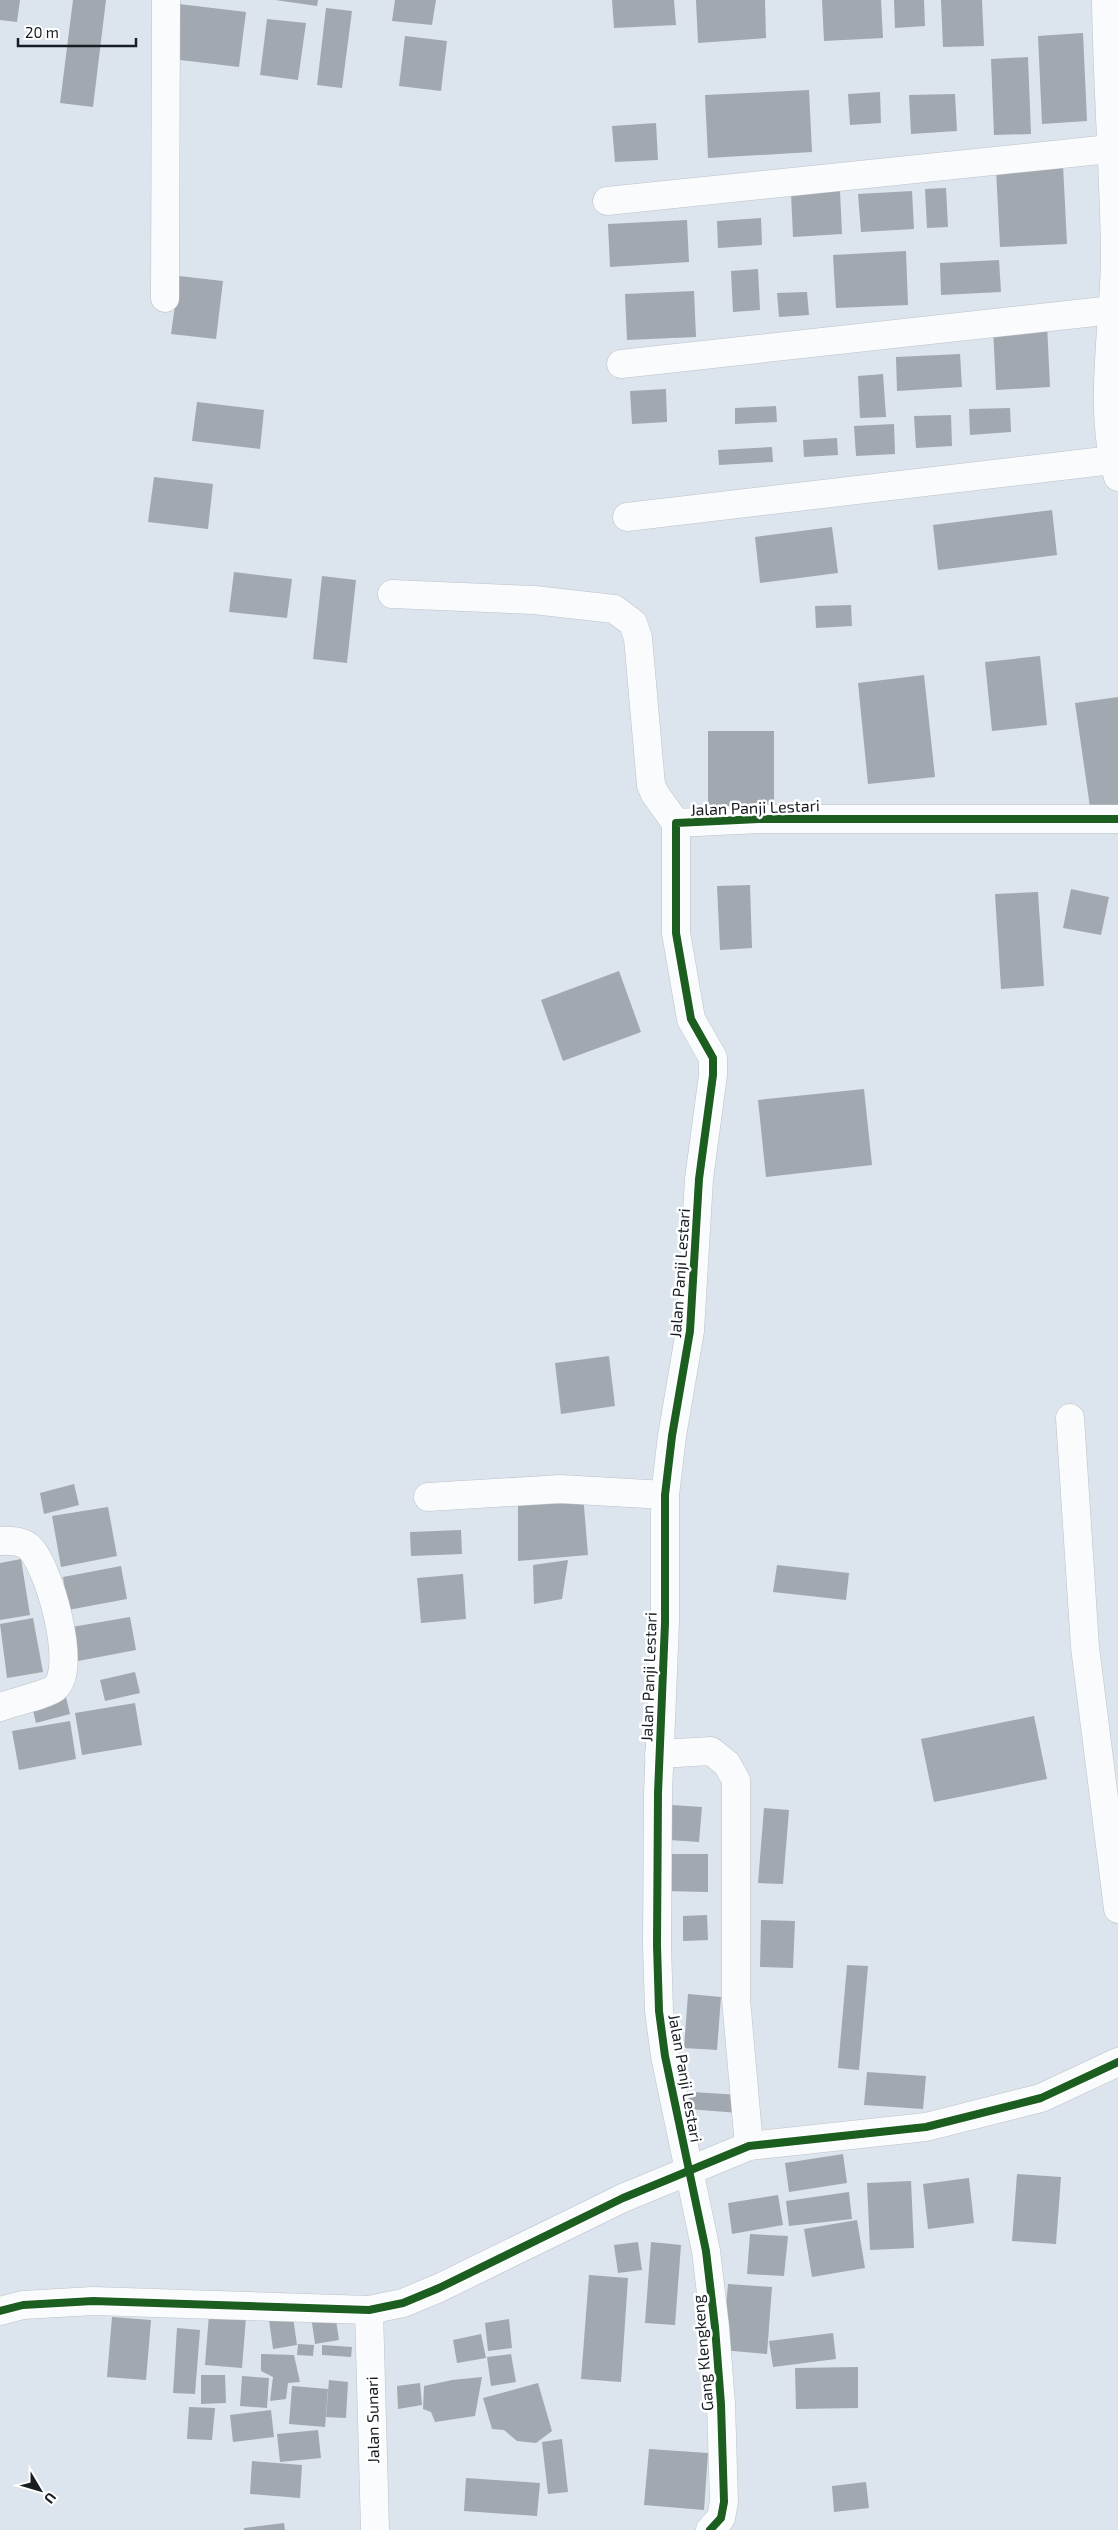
<svg xmlns="http://www.w3.org/2000/svg" width="1118" height="2530" viewBox="0 0 1118 2530" font-family="'Exo 2',sans-serif">
<style>
.building{fill:#a2a8af}
.lines{fill:none;stroke-linecap:round;stroke-linejoin:round}
.minor-casing{stroke:#bcc2c9;stroke-width:29}
.minor{stroke:#fafbfc;stroke-width:28}
.cycleway-casing{stroke:#fff;stroke-width:11}
.cycleway{stroke:#1b5e20;stroke-width:8}
.labels{text-anchor:middle;dominant-baseline:central;stroke-width:5;stroke-linejoin:round;paint-order:stroke}
.street-label{font-size:16px;fill:#181d23;stroke:#fff}
</style>
<rect width="100%" height="100%" fill="#dce4ed"/>
<g class="building">
<path d="M0,0H20L17,22L0,20Z"/>
<path d="M73,0H106L93,107L60,103Z"/>
<path d="M275,0H318L317,6Z"/>
<path d="M395,0H436L432,25L392,21Z"/>
<path d="M612,0H674L676,25L614,28Z"/>
<path d="M696,0H765L766,38L698,43Z"/>
<path d="M822,0H881L883,38L824,41Z"/>
<path d="M894,0H924L925,26L895,28Z"/>
<path d="M941,0H982L984,46L943,47Z"/>
<path d="M179,4L246,12L239,67L172,59Z"/>
<path d="M326,8L352,11L342,88L317,85Z"/>
<path d="M267,19L306,23L298,80L260,75Z"/>
<path d="M1083,33L1087,121L1042,124L1038,36Z"/>
<path d="M405,36L447,41L441,91L399,86Z"/>
<path d="M1028,57L1031,134L994,135L991,59Z"/>
<path d="M809,90L812,152L708,158L705,95Z"/>
<path d="M880,92L881,123L850,125L848,94Z"/>
<path d="M955,94L957,131L911,134L909,95Z"/>
<path d="M656,123L658,160L615,162L612,126Z"/>
<path d="M1063,165L1067,244L1000,247L996,169Z"/>
<path d="M946,188L948,227L927,228L925,189Z"/>
<path d="M840,191L842,234L793,237L791,193Z"/>
<path d="M912,191L914,229L861,232L858,194Z"/>
<path d="M761,218L762,245L718,248L717,221Z"/>
<path d="M687,220L689,262L610,267L608,224Z"/>
<path d="M906,251L908,305L836,308L833,255Z"/>
<path d="M999,260L1001,292L941,295L940,263Z"/>
<path d="M758,269L760,310L733,312L731,271Z"/>
<path d="M179,276L223,281L216,339L171,334Z"/>
<path d="M694,291L696,337L627,340L625,294Z"/>
<path d="M807,292L809,315L779,317L777,293Z"/>
<path d="M1047,324L1050,387L996,390L993,327Z"/>
<path d="M960,354L962,387L897,391L896,357Z"/>
<path d="M883,374L886,417L860,418L858,376Z"/>
<path d="M666,389L667,422L632,424L630,391Z"/>
<path d="M197,402L264,410L260,449L192,441Z"/>
<path d="M776,406L777,422L735,424V408Z"/>
<path d="M1010,408L1011,432L970,435L969,409Z"/>
<path d="M951,415L952,446L916,448L914,416Z"/>
<path d="M894,424L895,454L856,456L854,426Z"/>
<path d="M837,438L838,455L804,457L803,440Z"/>
<path d="M772,447L773,462L719,465L718,450Z"/>
<path d="M154,477L213,484L208,529L148,522Z"/>
<path d="M1052,510L1057,555L938,570L933,525Z"/>
<path d="M832,527L838,573L760,583L755,537Z"/>
<path d="M234,572L292,579L287,618L229,612Z"/>
<path d="M322,576L356,580L347,663L313,659Z"/>
<path d="M851,605L852,626L816,628L815,606Z"/>
<path d="M1040,656L1047,725L992,731L985,662Z"/>
<path d="M924,675L935,777L868,784L858,683Z"/>
<path d="M1118,697V811L1091,814L1075,703Z"/>
<path d="M708,731H774V811L708,813Z"/>
<path d="M750,885L752,948L720,950L717,886Z"/>
<path d="M1071,889L1109,897L1101,935L1063,928Z"/>
<path d="M1038,892L1044,986L1001,989L995,894Z"/>
<path d="M619,971L641,1032L563,1061L541,1000Z"/>
<path d="M864,1089L872,1165L766,1177L758,1100Z"/>
<path d="M609,1356L615,1406L561,1414L555,1363Z"/>
<path d="M74,1484L79,1505L44,1514L40,1493Z"/>
<path d="M583,1494L588,1555L518,1561V1500Z"/>
<path d="M108,1507L117,1556L61,1567L52,1516Z"/>
<path d="M461,1530L462,1554L411,1556L410,1532Z"/>
<path d="M21,1559L30,1615L0,1620V1563Z"/>
<path d="M568,1560L562,1599L534,1604L533,1565Z"/>
<path d="M777,1565L849,1573L846,1600L773,1592Z"/>
<path d="M121,1566L127,1599L68,1610L63,1577Z"/>
<path d="M463,1574L466,1619L421,1623L417,1578Z"/>
<path d="M130,1617L136,1650L78,1661L72,1627Z"/>
<path d="M33,1618L43,1672L7,1678L0,1624Z"/>
<path d="M135,1672L140,1693L105,1701L100,1680Z"/>
<path d="M65,1693L70,1714L36,1723L31,1702Z"/>
<path d="M135,1703L142,1745L82,1755L75,1713Z"/>
<path d="M1034,1716L1047,1779L934,1802L921,1739Z"/>
<path d="M70,1721L76,1759L19,1770L12,1731Z"/>
<path d="M672,1805L702,1807L699,1842L669,1840Z"/>
<path d="M764,1808L789,1810L783,1884L758,1883Z"/>
<path d="M666,1854H708V1892L665,1891Z"/>
<path d="M707,1915L708,1940L683,1941V1916Z"/>
<path d="M761,1920L795,1921L793,1968L760,1967Z"/>
<path d="M847,1965L868,1966L859,2070L838,2068Z"/>
<path d="M688,1994L721,1997L717,2050L684,2048Z"/>
<path d="M867,2072L926,2076L923,2109L864,2105Z"/>
<path d="M677,2091L740,2095L739,2113L675,2108Z"/>
<path d="M843,2154L847,2183L789,2192L785,2163Z"/>
<path d="M1017,2174L1061,2177L1056,2244L1012,2241Z"/>
<path d="M969,2178L974,2223L928,2229L923,2184Z"/>
<path d="M911,2181L914,2248L870,2250L867,2183Z"/>
<path d="M849,2192L852,2219L789,2226L786,2201Z"/>
<path d="M778,2195L783,2225L732,2234L728,2203Z"/>
<path d="M857,2220L865,2268L812,2277L804,2229Z"/>
<path d="M750,2234L788,2236L784,2276L747,2274Z"/>
<path d="M638,2242L642,2270L618,2273L614,2245Z"/>
<path d="M651,2242L681,2245L675,2325L645,2323Z"/>
<path d="M589,2275L628,2278L621,2382L581,2379Z"/>
<path d="M728,2284L772,2287L767,2354L722,2350Z"/>
<path d="M335,2313L339,2340L315,2344L311,2316Z"/>
<path d="M209,2314L246,2317L242,2368L205,2365Z"/>
<path d="M112,2317L151,2320L146,2380L107,2377Z"/>
<path d="M293,2317L297,2345L273,2349L269,2320Z"/>
<path d="M509,2319L512,2348L488,2351L485,2323Z"/>
<path d="M177,2328L200,2330L195,2394L173,2393Z"/>
<path d="M833,2333L836,2359L773,2367L769,2341Z"/>
<path d="M481,2334L486,2358L457,2363L453,2340Z"/>
<path d="M298,2344L314,2345L313,2356L297,2355Z"/>
<path d="M322,2345L352,2347L351,2357L322,2355Z"/>
<path d="M261,2354L294,2355L300,2382L288,2383L286,2399L270,2401L273,2377L261,2371Z"/>
<path d="M511,2354L516,2382L491,2386L487,2357Z"/>
<path d="M858,2367V2408L796,2409L795,2368Z"/>
<path d="M201,2375H225L226,2403L201,2404Z"/>
<path d="M242,2376L269,2378L267,2408L240,2406Z"/>
<path d="M482,2377L475,2416L435,2422L431,2412L423,2409L424,2386L452,2380Z"/>
<path d="M329,2380L348,2382L346,2418L326,2417Z"/>
<path d="M420,2383L422,2405L398,2409L397,2386Z"/>
<path d="M538,2383L552,2431L536,2443L517,2441L504,2430L492,2429L483,2398Z"/>
<path d="M292,2386L328,2389L325,2427L289,2424Z"/>
<path d="M189,2407L215,2408L212,2440L187,2439Z"/>
<path d="M271,2410L274,2437L233,2442L230,2415Z"/>
<path d="M318,2430L321,2458L280,2462L277,2434Z"/>
<path d="M562,2439L568,2492L548,2494L542,2442Z"/>
<path d="M649,2449L708,2453L704,2510L644,2505Z"/>
<path d="M252,2461L302,2465L300,2498L250,2494Z"/>
<path d="M466,2478L540,2483L537,2516L464,2511Z"/>
<path d="M866,2482L869,2508L834,2512L832,2486Z"/>
<path d="M284,2523L285,2530H244V2528Z"/>
</g>
<g class="lines">
<defs>
<g id="minor">
<path d="M1106,0C1107,85 1114,170 1115,254C1115,326 1097,408 1118,477"/>
<path d="M607,201L1110,149"/>
<path d="M165,298L166,0"/>
<path d="M621,364L1113,310"/>
<path d="M627,517L1112,460"/>
<path d="M392,594L534,600L614,609L633,623L638,638L651,785L655,794L676,823"/>
<path d="M1070,1418L1085,1647L1118,1909"/>
<path d="M428,1497L560,1489L665,1495"/>
<path d="M0,1541C9,1540 22,1541 29,1547C49,1565 78,1669 55,1688C48,1694 11,1703 0,1707"/>
<path d="M659,1754L711,1751L727,1764L736,1780V1999L749,2146"/>
<path d="M369,2310L375,2530"/>
<path d="M0,2311L23,2305L93,2301L369,2310L403,2303L439,2288L623,2198L749,2146L926,2127L1041,2098L1118,2062"/>
<path d="M710,2530L721,2518L724,2502L721,2404L715,2327L706,2251L665,2056L659,2011L657,1945L658,1793L665,1623V1495L672,1436L690,1331L699,1179L713,1075V1058L691,1019L676,933V823L759,819H1118"/>
</g>
</defs>
<use href="#minor" class="minor-casing"/>
<use href="#minor" class="minor"/>
<defs>
<g id="cycleway">
<path d="M0,2311L23,2305L93,2301L369,2310L403,2303L439,2288L623,2198L749,2146L926,2127L1041,2098L1118,2062"/>
<path d="M710,2530L721,2518L724,2502L721,2404L715,2327L706,2251L665,2056L659,2011L657,1945L658,1793L665,1623V1495L672,1436L690,1331L699,1179L713,1075V1058L691,1019L676,933V823L759,819H1118"/>
</g>
</defs>
<use href="#cycleway" class="cycleway-casing"/>
<use href="#cycleway" class="cycleway"/>
</g>
<g class="labels">
<g class="street-label">
<text transform="translate(755 807) rotate(-2)">Jalan Panji Lestari</text>
<text transform="translate(679 1273) rotate(-86)">Jalan Panji Lestari</text>
<text transform="translate(648 1677) rotate(-88)">Jalan Panji Lestari</text>
<text transform="translate(686 2078) rotate(80)">Jalan Panji Lestari</text>
<text transform="translate(702 2353) rotate(-95)">Gang Klengkeng</text>
<text transform="translate(372 2420) rotate(-91)">Jalan Sunari</text>
</g>
</g>
<g transform="translate(40 2490) rotate(128)" stroke="#ffffff" stroke-width="4" paint-order="stroke">
<path d="M0-4L9 19L0 12L-9 19Z" fill="#181d23"/>
<text y="-8" font-size="14" font-weight="bold" text-anchor="middle" fill="#181d23">U</text>
</g>
<path d="M18 38v8h118v-8" fill="none" stroke="#181d23" stroke-width="2.5"/>
<text x="25" y="38" font-size="15" fill="#181d23" stroke="#ffffff" stroke-width="4" paint-order="stroke">20 m</text>
</svg>
